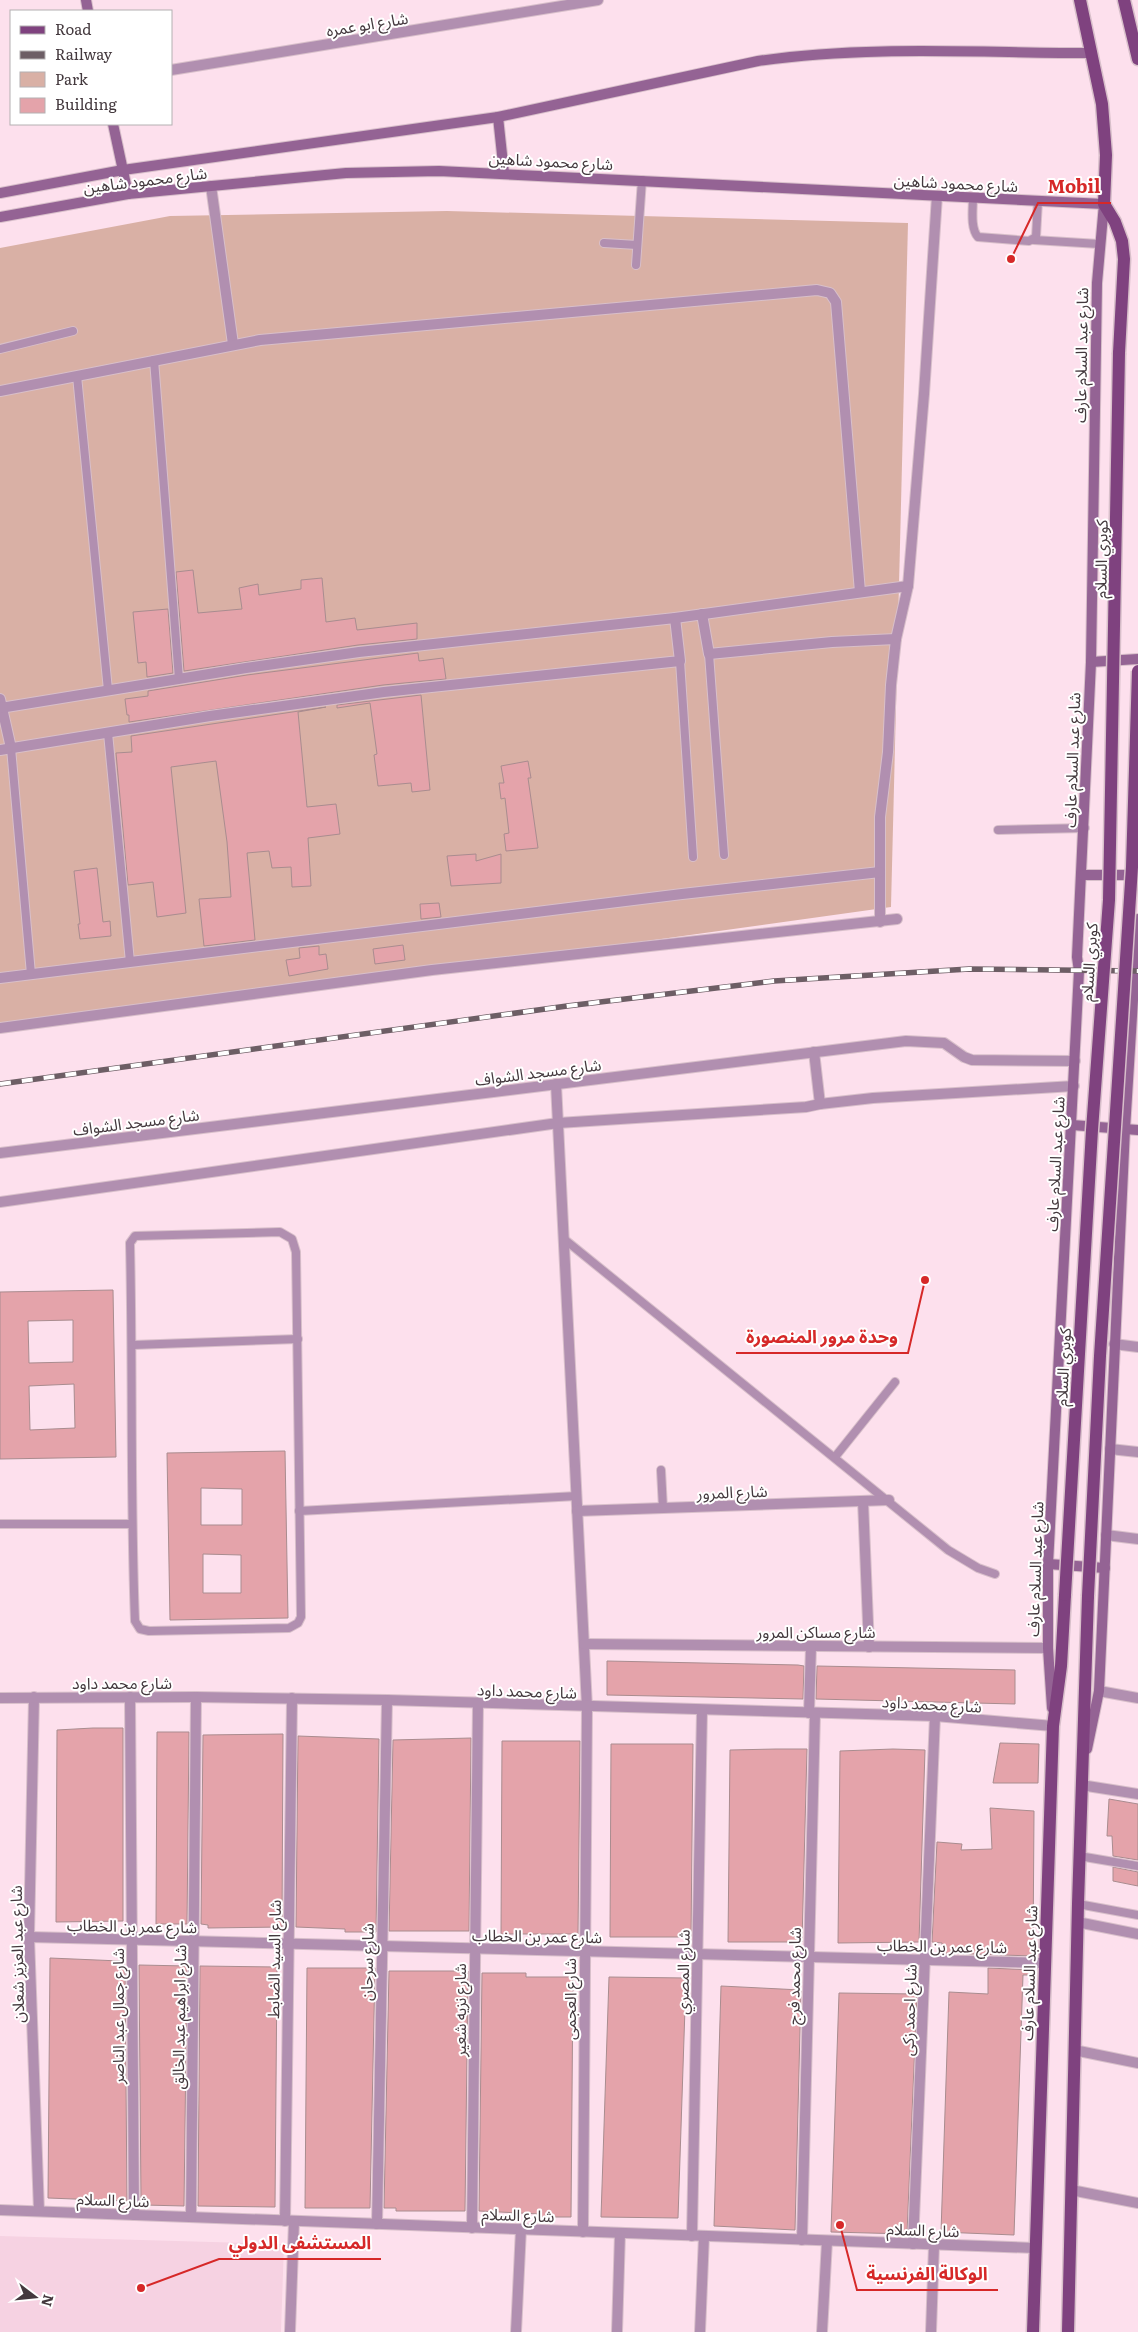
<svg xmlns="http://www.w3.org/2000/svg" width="1138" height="2332" viewBox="0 0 1138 2332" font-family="Literata,'Noto Sans Arabic',serif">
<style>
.built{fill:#f6d2e2}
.green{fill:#d9b0a5}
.building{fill:#e4a3aa;stroke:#a98c8f;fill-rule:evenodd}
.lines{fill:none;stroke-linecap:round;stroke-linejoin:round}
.lane-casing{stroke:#d8bfca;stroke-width:10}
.street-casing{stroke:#d8bfca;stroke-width:12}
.secondary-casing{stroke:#d8bfca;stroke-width:12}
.primary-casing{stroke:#d8bfca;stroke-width:15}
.lane{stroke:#b18fb0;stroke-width:8}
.street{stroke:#b18fb0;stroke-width:10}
.secondary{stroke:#946394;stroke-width:10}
.primary{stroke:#7f427f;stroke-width:12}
.rail-casing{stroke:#6d5e65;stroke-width:5.5}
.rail{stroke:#fff;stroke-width:4;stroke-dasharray:11;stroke-linecap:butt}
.primary-bridge-casing{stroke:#d8bfca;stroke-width:15;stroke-linecap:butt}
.primary-bridge{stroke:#7f427f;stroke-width:12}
.labels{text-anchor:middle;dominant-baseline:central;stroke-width:4;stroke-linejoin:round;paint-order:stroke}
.street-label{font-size:16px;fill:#44393e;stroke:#fff}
.leader{fill:none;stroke:#d62828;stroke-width:2}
.callout-dot{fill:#d62828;stroke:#fff;stroke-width:2}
.callout-label{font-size:18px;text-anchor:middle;font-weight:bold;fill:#d62828;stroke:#fff;stroke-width:4;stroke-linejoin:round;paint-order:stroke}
</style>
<rect width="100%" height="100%" fill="#fde0ed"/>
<path class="built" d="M0,2236L284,2244L281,2332H0Z"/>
<path class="green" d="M447,211L908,223L891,907L0,1031V248L170,216Z"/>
<g class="building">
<path d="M193,570L198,613L242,609L239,588L258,584L259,595L301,589V580L322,578L326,622L355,618L357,630L417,623V639L358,645L184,671L176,572Z"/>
<path d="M168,609L173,673L147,677L146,662L138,663L133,612Z"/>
<path d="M418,653L419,661L443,658L446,679L383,685L129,722V715H127L125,699L148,696V691L247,675Z"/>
<path d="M421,695L430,790L412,792L411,783L378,786L374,755L377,754L370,703L337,708V705Z"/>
<path d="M326,707L298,712L307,807L336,804L340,834L308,838L311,886L292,887L291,867L272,868L269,851L247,853L255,940L204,946L199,899L231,897L227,842L216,761L171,767L186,913L157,917L153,882L128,885L116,753L132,752L131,736Z"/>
<path d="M528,761L531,778H528L538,848L506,851L504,834L509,833L505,798L501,799L499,783H504L501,766Z"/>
<path d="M476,854V861L501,854V883L451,886L447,856Z"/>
<path d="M97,868L103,922L110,921L111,936L80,939L78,924H80L74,871Z"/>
<path d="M439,903L441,917L421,919L420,904Z"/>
<path d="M403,945L405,960L375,964L373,949Z"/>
<path d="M319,946V955L326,954L328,969L289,976L286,960L300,958L299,948Z"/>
<path d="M113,1290L116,1457L0,1459V1292ZM73,1320V1362L29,1363L28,1321ZM74,1384L75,1428L30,1430L29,1386Z"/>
<path d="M285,1451L288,1618L170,1620L167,1453ZM201,1488L242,1489V1525H201ZM203,1554L241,1555V1593H203Z"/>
<path d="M607,1661L798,1665L804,1666L803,1699L607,1695Z"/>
<path d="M817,1666L1015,1670V1704L816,1699Z"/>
<path d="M93,1728H123V1921L56,1922L57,1730Z"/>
<path d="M157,1732H189L187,1924H156Z"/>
<path d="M283,1734L282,1927L208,1928V1925L201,1924L203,1735Z"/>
<path d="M298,1736L379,1739L376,1932H345V1929L296,1927Z"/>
<path d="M471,1738L469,1931H389L393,1740Z"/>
<path d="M502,1741H580L578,1934H501Z"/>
<path d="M1000,1743L1039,1744L1038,1783H993Z"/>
<path d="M611,1744H693L691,1937H610Z"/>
<path d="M776,1749H807L802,1942H728L730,1750Z"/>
<path d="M893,1749L925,1750L919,1942L838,1943L840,1751Z"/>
<path d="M1109,1799L1138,1804V1860L1113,1856L1112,1836H1107Z"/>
<path d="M990,1808L1034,1811L1033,1956L942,1953V1943L932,1942L937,1842L962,1844L961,1850L992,1849Z"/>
<path d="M1113,1867L1138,1872V1886L1113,1881Z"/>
<path d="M50,1958L120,1961V1965H125L127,2201L48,2198Z"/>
<path d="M139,1965L187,1966L184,2206L144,2205V2201H141Z"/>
<path d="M200,1966L277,1967L275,2207L198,2206Z"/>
<path d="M307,1968H375L370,2208H305Z"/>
<path d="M988,1968L1033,1970V1975H1023L1014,2235L941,2232L949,1992L988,1994Z"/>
<path d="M389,1971H468L465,2211H396V2208H384Z"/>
<path d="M482,1973H526V1977H573L571,2217H540V2214L479,2211Z"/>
<path d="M609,1977L686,1978L678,2218L601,2217Z"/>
<path d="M721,1986L801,1990L795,2230L714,2226Z"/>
<path d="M839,1993L917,1994L907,2234L831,2232Z"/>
</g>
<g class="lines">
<defs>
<g id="lane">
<path d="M973,197C973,209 970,228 978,237L1029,241L1036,237L1038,201"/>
<path d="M1034,240L1099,244"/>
<path d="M604,243L637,245"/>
<path d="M636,265L642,180"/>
<path d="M0,349L73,331"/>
<path d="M154,360L179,679"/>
<path d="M77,376L108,690"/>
<path d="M709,654L724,855"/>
<path d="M680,661L693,857"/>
<path d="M108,733L130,962"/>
<path d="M11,748L31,974"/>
<path d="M998,830L1085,828"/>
<path d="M280,1232L292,1239L296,1252L301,1617L298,1623L289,1628L149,1631L140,1629L135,1621C130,1495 133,1369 130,1243L135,1236Z"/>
<path d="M564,1239L948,1550L978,1568L995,1574"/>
<path d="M133,1345L298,1339"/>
<path d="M835,1457L895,1382"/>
<path d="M661,1470L663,1508"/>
<path d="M299,1511L577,1496"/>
<path d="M0,1524H131"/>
<path d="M1079,1856L1138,1866"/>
<path d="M1078,1904L1138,1915"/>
</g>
<g id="street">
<path d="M171,70L598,0"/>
<path d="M211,186L233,344"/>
<path d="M0,391L260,340L817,290L830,293L836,302L860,592"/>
<path d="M702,614L709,654L832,642L896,639"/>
<path d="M0,699L11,748"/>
<path d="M0,708L246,668L359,652L675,618L908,586"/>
<path d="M0,750L210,716L384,692L680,661L675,618"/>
<path d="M880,922V817L888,752L891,685L896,639L908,586L924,394L937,196"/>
<path d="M0,978L682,894L880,872"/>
<path d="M0,1028L432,970L897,919"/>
<path d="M556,1084L587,1707L583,2232"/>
<path d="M820,1104L873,1098L1074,1086"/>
<path d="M0,1153L906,1041L944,1043L964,1057L972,1060L1075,1061"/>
<path d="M0,1202L558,1123L806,1107L820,1104L814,1052"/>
<path d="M1114,1344L1138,1347"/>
<path d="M1110,1449L1138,1452"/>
<path d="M863,1501L869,1647"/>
<path d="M577,1511L889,1500"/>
<path d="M1106,1535L1138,1539"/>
<path d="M584,1644L1048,1648"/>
<path d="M1099,1691L1138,1698"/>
<path d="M34,1697L29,1937L39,2211"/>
<path d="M130,1697L134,2215"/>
<path d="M0,1698L196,1697L387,1700L935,1716L1053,1726"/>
<path d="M809,1713L811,1646"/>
<path d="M1081,1785L1138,1794"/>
<path d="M1077,1922L1138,1934"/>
<path d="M29,1937L1045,1963"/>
<path d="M1074,2050L1138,2063"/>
<path d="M1071,2190L1138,2203"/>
<path d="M0,2210L1035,2248"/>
<path d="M191,2217L196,1697"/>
<path d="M285,2221L292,1698"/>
<path d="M377,2224L387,1700"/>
<path d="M472,2228L478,1703"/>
<path d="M692,2236L702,1710"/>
<path d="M802,2240L815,1713"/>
<path d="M913,2244L935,1716"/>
<path d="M290,2332L294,2221"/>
<path d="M516,2332L521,2229"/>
<path d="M617,2332L620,2233"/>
<path d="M700,2332L704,2236"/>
<path d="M822,2332L827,2241"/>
<path d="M931,2332L934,2245"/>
</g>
<g id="secondary">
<path d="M86,0L88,11"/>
<path d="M498,117L504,173"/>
<path d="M113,124L128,194"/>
<path d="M0,193L123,170L498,117L758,61C867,45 982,53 1092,53"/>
<path d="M0,217L128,194L346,173L439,171L1104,204L1097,283L1091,662L1077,957L1079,971L1048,1564V1648L1052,1708"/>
<path d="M1091,662L1138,659"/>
<path d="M1083,875H1138"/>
<path d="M1072,1125L1138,1130"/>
<path d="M1048,1564L1105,1568"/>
<path d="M1087,1749L1099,1691L1125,1129L1138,919"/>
</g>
<g id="primary">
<path d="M1080,0L1102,104L1106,155L1104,204L1115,222L1122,241L1124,259L1119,353"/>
<path d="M1124,0L1138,59"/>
<path d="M1033,2332L1053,1726L1061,1666L1065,1595"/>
<path d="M1068,2332L1078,1904L1088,1596"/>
</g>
</defs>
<use href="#lane" class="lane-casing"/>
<use href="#street" class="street-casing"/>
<use href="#secondary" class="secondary-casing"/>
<use href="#primary" class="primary-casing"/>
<use href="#lane" class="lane"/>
<use href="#street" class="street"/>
<use href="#secondary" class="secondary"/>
<use href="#primary" class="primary"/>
<defs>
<path id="rail" d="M0,1084L567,1006L774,981L969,969L1138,971"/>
</defs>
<use href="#rail" class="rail-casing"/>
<use href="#rail" class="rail"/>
<defs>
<g id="primary-bridge">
<path d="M1065,1595L1092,1130L1109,900L1119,353"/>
<path d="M1088,1596L1100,1356L1132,867L1138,671"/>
</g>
</defs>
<use href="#primary-bridge" class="primary-bridge-casing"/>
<use href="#primary-bridge" class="primary-bridge"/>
</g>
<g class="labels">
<g class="street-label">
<text transform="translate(367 23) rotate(-9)">شارع ابو عمره</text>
<text transform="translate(551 160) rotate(3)">شارع محمود شاهين</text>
<text transform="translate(145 179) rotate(-7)">شارع محمود شاهين</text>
<text transform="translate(956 182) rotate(3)">شارع محمود شاهين</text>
<text transform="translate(1080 355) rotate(-89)">شارع عبد السلام عارف</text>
<text transform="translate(1100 559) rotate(-89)">كوبري السلام</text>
<text transform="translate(1071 760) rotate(-88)">شارع عبد السلام عارف</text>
<text transform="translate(1088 962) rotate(-86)">كوبري السلام</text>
<text transform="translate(538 1071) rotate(-7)">شارع مسجد الشواف</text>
<text transform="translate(136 1121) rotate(-7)">شارع مسجد الشواف</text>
<text transform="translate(1054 1164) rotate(-87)">شارع عبد السلام عارف</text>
<text transform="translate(1062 1367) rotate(-87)">كوبري السلام</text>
<text transform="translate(732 1491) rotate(-2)">شارع المرور</text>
<text transform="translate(1034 1569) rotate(-88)">شارع عبد السلام عارف</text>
<text x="816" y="1631">شارع مساكن المرور</text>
<text x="122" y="1682">شارع محمد داود</text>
<text transform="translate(527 1690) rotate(2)">شارع محمد داود</text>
<text transform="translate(932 1703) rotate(3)">شارع محمد داود</text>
<text transform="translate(132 1925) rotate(1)">شارع عمر بن الخطاب</text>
<text transform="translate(537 1935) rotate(1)">شارع عمر بن الخطاب</text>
<text transform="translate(942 1945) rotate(1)">شارع عمر بن الخطاب</text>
<text transform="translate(16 1954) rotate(-91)">شارع عبد العزيز شعلان</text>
<text transform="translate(273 1959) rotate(-89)">شارع السيد الضابط</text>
<text transform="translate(366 1962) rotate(-89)">شارع سرحان</text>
<text transform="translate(682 1972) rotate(-89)">شارع المصري</text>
<text transform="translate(1028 1973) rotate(-88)">شارع عبد السلام عارف</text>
<text transform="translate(793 1976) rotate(-89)">شارع محمد فرج</text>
<text transform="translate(569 1999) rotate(-90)">شارع العجمى</text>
<text transform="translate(459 2010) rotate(-90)">شارع نزيه شعير</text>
<text transform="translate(908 2010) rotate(-88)">شارع احمد زكى</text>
<text transform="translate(117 2016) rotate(-90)">شارع جمال عبد الناصر</text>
<text transform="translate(178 2017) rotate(-89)">شارع ابراهيم عبد الخالق</text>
<text transform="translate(113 2199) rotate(2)">شارع السلام</text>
<text transform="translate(518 2214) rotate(2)">شارع السلام</text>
<text transform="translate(923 2229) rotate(2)">شارع السلام</text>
</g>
</g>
<path class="leader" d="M1011 259L1038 203H1111M925 1280L908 1353H736M141 2288L219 2259H381M840 2225L857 2290H998"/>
<g class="callout-dot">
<circle cx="1011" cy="259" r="5"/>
<circle cx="925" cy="1280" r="5"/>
<circle cx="141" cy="2288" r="5"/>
<circle cx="840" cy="2225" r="5"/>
</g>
<g class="callout-label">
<text x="1074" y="193">Mobil</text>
<text x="822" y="1343">وحدة مرور المنصورة</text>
<text x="300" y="2249">المستشفى الدولي</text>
<text x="927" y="2280">الوكالة الفرنسية</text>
</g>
<rect x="10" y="10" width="162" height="115" fill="#ffffff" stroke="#b4b0b2"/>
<rect x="20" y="26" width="25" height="8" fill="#7f427f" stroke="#b4b0b2"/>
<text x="55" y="35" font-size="15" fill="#44393e">Road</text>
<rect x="20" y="51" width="25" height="8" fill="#6d5e65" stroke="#b4b0b2"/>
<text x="55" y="60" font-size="15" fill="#44393e">Railway</text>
<rect x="20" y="72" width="25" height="15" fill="#d9b0a5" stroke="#b4b0b2"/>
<text x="55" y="85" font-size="15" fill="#44393e">Park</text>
<rect x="20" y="98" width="25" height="15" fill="#e4a3aa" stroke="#b4b0b2"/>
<text x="55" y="110" font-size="15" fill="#44393e">Building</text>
<g transform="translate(35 2297) rotate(106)" stroke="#ffffff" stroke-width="4" paint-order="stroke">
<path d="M0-4L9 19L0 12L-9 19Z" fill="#44393e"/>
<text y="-8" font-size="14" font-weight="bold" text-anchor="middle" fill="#44393e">N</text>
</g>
</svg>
